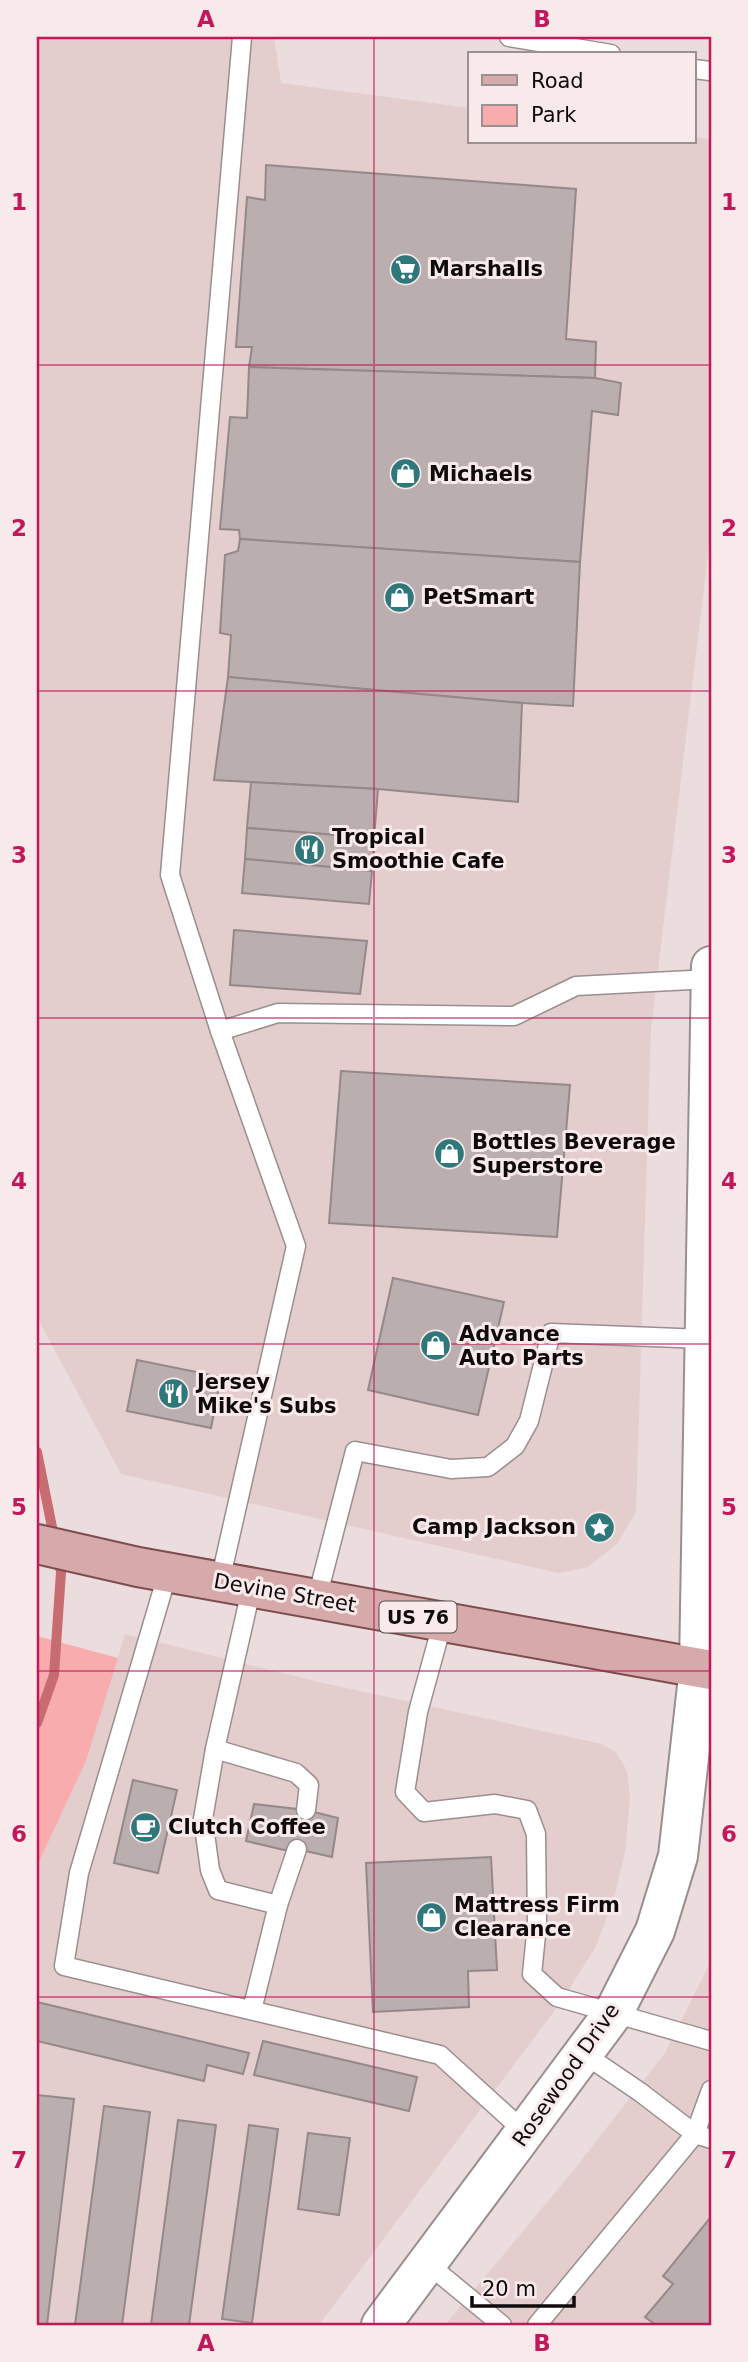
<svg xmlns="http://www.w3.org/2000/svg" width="748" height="2362" viewBox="0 0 748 2362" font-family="'DejaVu Sans',sans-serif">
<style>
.built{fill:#e3cdcd}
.green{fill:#f9acad}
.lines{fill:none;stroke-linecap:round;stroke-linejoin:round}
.stream{stroke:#c76d71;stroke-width:10}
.building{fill:#bbaeae;stroke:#948888;stroke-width:2}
.service-casing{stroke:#9b8e8e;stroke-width:21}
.secondary-casing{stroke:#9b8e8e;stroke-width:42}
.primary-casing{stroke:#7f4c4e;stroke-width:42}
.service{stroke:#fff;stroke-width:18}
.secondary{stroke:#fff;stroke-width:38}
.primary{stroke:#d6a9aa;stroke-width:38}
.grid{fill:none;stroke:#c2185b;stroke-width:2;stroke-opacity:0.55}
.labels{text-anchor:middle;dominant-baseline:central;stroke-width:6;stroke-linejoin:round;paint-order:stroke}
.shield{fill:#f8eaea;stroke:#554e4e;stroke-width:2}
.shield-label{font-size:19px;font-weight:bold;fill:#0f0b0b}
.poi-label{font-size:21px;font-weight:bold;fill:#0f0b0b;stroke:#f8eaea;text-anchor:start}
.street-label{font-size:21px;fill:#0f0b0b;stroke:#f8eaea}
.neatline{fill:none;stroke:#c2185b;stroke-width:2.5}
.grid-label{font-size:23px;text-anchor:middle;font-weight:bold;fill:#c2185b}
</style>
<rect width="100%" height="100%" fill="#ebdddd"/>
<g class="built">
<path d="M37,37H274L281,83L470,108V142H694V137L711,140V529L651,1029L636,1512L617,1544L588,1567L559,1573L121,1474L37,1317Z"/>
<path d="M125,1634L319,1682L602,1744L616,1752L627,1771L630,1799L625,1852L613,1902L595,1948L561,2002L319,2325H37V1866L86,1761Z"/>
<path d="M711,1961V2325H445L573,2171L665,2053Z"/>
</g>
<path class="green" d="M37,1636L118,1658L86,1761L37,1866Z"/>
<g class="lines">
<g class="stream">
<path d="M37,1452L55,1542"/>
<path d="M37,1723L54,1675L61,1572L58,1558"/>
</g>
</g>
<g class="building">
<path d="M266,165L576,189L566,339L596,342L595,378L249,367L252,347H236L247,197L265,200Z"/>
<path d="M249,367L595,378L621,383L618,415L592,411L580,562L240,539L239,530L220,529L230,417L247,418Z"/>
<path d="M240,539L580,562L573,706L522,703L228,677L231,635L220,633L225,555L238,551Z"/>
<path d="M228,677L522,703L518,802L378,789L214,780Z"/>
<path d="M251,782L378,789L374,838L247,828Z"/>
<path d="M247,828L374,838L372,871L245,859Z"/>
<path d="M245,859L372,871L369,904L242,893Z"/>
<path d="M234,930L367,941L360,994L230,985Z"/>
<path d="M341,1071L570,1085L557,1237L329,1223Z"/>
<path d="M393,1278L504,1302L478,1415L368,1390Z"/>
<path d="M137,1360L221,1377L211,1428L127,1411Z"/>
<path d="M133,1780L177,1790L158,1873L114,1863Z"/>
<path d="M254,1804L306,1810L338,1818L332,1857L297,1849L284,1850L246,1841Z"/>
<path d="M491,1857L497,1970L468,1971L469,2007L373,2012L366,1863Z"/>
<path d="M37,2002L249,2053L243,2074L207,2065L204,2081L37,2041Z"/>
<path d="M263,2041L417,2077L409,2111L254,2075Z"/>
<path d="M37,2095L74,2099L47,2325H37Z"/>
<path d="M104,2106L150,2112L122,2325H75Z"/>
<path d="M178,2120L216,2125L189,2325H151Z"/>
<path d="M249,2125L278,2129L252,2323L222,2319Z"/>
<path d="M308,2133L350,2138L339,2215L298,2209Z"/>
<path d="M710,2218L711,2325H656L645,2317L673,2284L663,2276Z"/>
</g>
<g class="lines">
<defs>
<g id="service">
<path d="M509,37L611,54"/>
<path d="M694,69L710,71"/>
<path d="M220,1031L278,1013L514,1016L576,986L710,979"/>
<path d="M168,1572L79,1873L64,1966L440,2055L526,2133"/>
<path d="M220,1581L296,1246L220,1031L170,875L242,37"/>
<path d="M252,1586L215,1749L203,1819L210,1870L218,1890L278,1905L252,2010"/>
<path d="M317,1598L355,1451L451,1469L488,1467L515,1446L529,1421L551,1333L704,1339"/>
<path d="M443,1621L418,1712L405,1792L424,1812L495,1804L527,1810L536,1834L537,1925L532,1974L557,1997L711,2041"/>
<path d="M215,1749L296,1773L309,1785L306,1810"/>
<path d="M278,1905L297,1849"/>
<path d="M584,2054L640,2092L695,2134L711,2139"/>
<path d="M428,2264L502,2325"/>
<path d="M537,2325L695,2134L711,2090"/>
</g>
<path id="secondary" d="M381,2325L614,2012L655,1931L678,1856L699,1668L711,966"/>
<path id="primary" d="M37,1544L138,1567L711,1670"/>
</defs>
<use href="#service" class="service-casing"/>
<use href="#secondary" class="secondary-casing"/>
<use href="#primary" class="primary-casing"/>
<use href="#service" class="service"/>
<use href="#secondary" class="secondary"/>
<use href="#primary" class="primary"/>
</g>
<path class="grid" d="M374,37V2325M37,365H711M37,691H711M37,1018H711M37,1344H711M37,1671H711M37,1997H711"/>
<defs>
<symbol id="supermarket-disc" viewBox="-11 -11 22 22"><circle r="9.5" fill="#2e777a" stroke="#f8eaea"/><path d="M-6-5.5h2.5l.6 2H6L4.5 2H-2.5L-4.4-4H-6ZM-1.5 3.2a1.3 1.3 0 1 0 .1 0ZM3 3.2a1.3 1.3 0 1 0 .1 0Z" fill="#fff"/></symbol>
<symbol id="shop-disc" viewBox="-11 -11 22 22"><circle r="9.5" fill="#2e777a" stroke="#f8eaea"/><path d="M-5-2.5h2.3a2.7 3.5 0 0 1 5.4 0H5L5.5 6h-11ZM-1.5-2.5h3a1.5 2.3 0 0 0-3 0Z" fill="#fff"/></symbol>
<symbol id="restaurant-disc" viewBox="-11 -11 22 22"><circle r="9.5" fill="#2e777a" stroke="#f8eaea"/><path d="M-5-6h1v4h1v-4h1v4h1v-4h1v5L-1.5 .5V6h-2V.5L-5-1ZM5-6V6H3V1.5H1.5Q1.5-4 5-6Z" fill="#fff"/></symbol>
<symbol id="sight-disc" viewBox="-11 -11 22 22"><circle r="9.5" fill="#2e777a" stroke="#f8eaea"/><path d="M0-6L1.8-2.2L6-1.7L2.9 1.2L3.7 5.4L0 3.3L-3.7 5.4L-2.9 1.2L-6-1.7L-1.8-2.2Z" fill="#fff"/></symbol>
<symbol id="cafe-disc" viewBox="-11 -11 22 22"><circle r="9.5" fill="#2e777a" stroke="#f8eaea"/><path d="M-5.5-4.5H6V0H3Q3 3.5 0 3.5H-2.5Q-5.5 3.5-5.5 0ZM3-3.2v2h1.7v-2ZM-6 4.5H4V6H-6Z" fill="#fff"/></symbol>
</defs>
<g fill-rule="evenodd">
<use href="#supermarket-disc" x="388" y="252" width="35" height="35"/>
<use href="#shop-disc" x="388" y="456" width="35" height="35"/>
<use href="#shop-disc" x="382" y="580" width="35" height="35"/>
<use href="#restaurant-disc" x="292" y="832" width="35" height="35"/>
<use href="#shop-disc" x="432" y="1136" width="35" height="35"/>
<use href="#shop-disc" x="418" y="1328" width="35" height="35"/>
<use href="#restaurant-disc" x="156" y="1376" width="35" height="35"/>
<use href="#sight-disc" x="582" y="1510" width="35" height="35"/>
<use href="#cafe-disc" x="128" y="1810" width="35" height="35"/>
<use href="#shop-disc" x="414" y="1900" width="35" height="35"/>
</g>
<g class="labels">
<rect class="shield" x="379.5" y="1601.5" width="77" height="31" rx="5"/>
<g class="shield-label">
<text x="418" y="1617">US 76</text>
</g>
<g class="poi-label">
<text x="429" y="269">Marshalls</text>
<text x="429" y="474">Michaels</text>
<text x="423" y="597">PetSmart</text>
<text x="332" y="837">Tropical<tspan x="332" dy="24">Smoothie Cafe</tspan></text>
<text x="472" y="1142">Bottles Beverage<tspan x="472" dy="24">Superstore</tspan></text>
<text x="459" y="1334">Advance<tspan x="459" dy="24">Auto Parts</tspan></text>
<text x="197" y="1382">Jersey<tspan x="197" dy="24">Mike's Subs</tspan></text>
<text x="576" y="1527" text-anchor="end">Camp Jackson</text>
<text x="168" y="1827">Clutch Coffee</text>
<text x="454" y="1905">Mattress Firm<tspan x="454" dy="24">Clearance</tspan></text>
</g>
<g class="street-label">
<text transform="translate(285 1593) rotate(10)">Devine Street</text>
<text transform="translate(566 2075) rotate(-55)">Rosewood Drive</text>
</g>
</g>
<rect width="748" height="2362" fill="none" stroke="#f8eaea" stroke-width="77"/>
<rect x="468" y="52" width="228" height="91" fill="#f8eaea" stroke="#9b9191" stroke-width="2"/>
<rect x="482" y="75" width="35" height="10" fill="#d6a9aa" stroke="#9b9191" stroke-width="2"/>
<text x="531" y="88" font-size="21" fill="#0f0b0b">Road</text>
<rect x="482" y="105" width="35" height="21" fill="#f9acad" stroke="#9b9191" stroke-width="2"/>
<text x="531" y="122" font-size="21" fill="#0f0b0b">Park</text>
<path d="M472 2296v10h102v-10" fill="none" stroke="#0f0b0b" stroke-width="3.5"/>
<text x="482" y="2296" font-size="21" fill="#0f0b0b" stroke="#f8eaea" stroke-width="5" paint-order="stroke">20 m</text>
<rect x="38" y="38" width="672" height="2286" class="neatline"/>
<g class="grid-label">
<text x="206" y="27">A</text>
<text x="542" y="27">B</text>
<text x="19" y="210">1</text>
<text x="729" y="210">1</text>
<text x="19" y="536">2</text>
<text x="729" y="536">2</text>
<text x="19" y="863">3</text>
<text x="729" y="863">3</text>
<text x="19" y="1189">4</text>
<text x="729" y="1189">4</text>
<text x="19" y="1515">5</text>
<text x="729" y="1515">5</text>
<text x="19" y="1842">6</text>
<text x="729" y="1842">6</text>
<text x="19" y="2168">7</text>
<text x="729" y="2168">7</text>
<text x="206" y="2351">A</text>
<text x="542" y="2351">B</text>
</g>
</svg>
